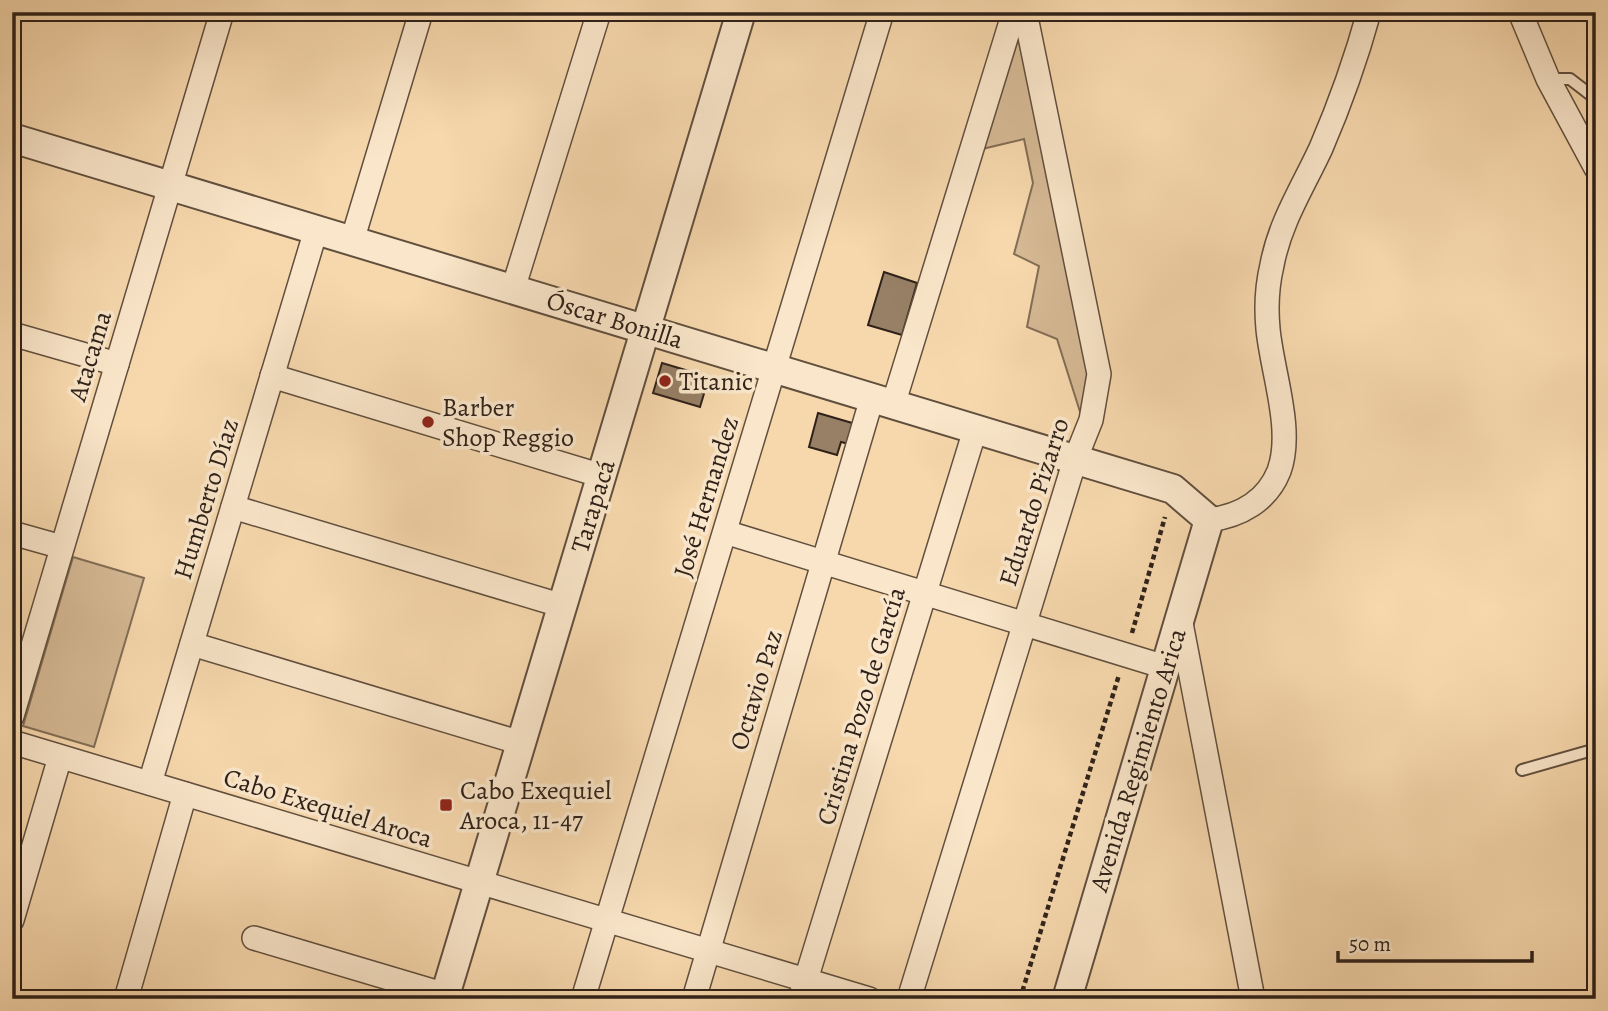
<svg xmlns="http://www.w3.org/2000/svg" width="1608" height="1011" viewBox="0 0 1608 1011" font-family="Alegreya,serif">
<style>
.green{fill:#d5b994;stroke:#826d56;stroke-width:2}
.building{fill:#978066;stroke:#2f2119;stroke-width:2}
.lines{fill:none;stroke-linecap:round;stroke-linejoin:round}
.service-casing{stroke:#614f3e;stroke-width:14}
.minor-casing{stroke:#614f3e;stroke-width:26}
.tertiary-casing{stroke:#614f3e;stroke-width:32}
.path{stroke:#2f2119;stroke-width:4.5;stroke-dasharray:5 3.5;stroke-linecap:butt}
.service{stroke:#fae6ca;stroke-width:10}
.minor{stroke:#fae6ca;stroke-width:23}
.tertiary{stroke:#fae6ca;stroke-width:28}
.poi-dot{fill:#8f2418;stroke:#fae6ca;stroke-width:2.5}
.labels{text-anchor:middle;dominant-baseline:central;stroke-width:7;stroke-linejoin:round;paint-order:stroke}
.street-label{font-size:26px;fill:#2f2119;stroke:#fae6ca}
.poi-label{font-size:26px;fill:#2f2119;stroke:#fae6ca;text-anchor:start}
</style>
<rect width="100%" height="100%" fill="#f7d8ad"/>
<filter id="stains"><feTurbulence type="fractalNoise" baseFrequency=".00286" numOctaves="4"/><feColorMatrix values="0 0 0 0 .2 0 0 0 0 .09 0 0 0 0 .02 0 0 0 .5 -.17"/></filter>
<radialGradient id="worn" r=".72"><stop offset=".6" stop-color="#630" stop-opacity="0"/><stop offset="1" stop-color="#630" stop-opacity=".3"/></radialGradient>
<g class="green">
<path d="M1019,31L1093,376L1081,415L1057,339L1027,327L1039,266L1014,254L1033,183L1024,139L982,149Z"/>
<path d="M73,557L144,578L94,747L23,726Z"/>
</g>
<g class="building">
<path d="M884,272L917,283L902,335L868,325Z"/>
<path d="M662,363L709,377L700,407L653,393Z"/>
<path d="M818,413L859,425L853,445L841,442L837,455L809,447Z"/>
</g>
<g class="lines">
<defs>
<g id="service">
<path d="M1548,79H1570L1596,99"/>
<path d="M1522,770L1596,749"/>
</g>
<g id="minor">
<path d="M1520,12L1548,79L1596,168"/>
<path d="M352,241L421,12"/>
<path d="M513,289L599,12"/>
<path d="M12,334L117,364"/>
<path d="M272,376L602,476"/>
<path d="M893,405L1014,12"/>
<path d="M233,507L563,606"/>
<path d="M1209,520C1240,516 1267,501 1279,471C1294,430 1272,372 1268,329C1266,308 1267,286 1272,265C1280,222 1303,187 1321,148C1340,104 1356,59 1369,12"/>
<path d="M725,532L1165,667"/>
<path d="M12,533L62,547"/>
<path d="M1180,618L1253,999"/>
<path d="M192,644L521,743"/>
<path d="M12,716L222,12"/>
<path d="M12,742L869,999"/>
<path d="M150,783L316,230"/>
<path d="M12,920L60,757"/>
<path d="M254,938L446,995"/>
<path d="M126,999L185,794"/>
<path d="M583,999L882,12"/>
<path d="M694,999L872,398"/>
<path d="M800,999L975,430"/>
<path d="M909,999L1075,460L1091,420L1099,374L1025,12"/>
</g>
<g id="tertiary">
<path d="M12,138L1173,489L1209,520L1067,999"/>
<path d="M444,999L741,12"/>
</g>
</defs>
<use href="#service" class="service-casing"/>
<use href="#minor" class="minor-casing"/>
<use href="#tertiary" class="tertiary-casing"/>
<g class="path">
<path d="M1132,633L1165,517"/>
<path d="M1020,999L1119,675"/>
</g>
<use href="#service" class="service"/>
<use href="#minor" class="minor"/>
<use href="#tertiary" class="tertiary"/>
</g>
<g class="poi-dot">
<circle cx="665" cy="381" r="7"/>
<circle cx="428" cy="422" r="7"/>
<rect x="439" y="798" width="14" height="14" rx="3.5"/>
</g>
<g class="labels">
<g class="street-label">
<text transform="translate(615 320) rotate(17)">Óscar Bonilla</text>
<text transform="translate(90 356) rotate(-73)">Atacama</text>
<text transform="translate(706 497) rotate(-73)">José Hernandez</text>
<text transform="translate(206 499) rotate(-73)">Humberto Díaz</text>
<text transform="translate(1034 502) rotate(-72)">Eduardo Pizarro</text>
<text transform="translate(593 506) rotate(-73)">Tarapacá</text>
<text transform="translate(756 690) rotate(-73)">Octavio Paz</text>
<text transform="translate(861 706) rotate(-73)">Cristina Pozo de García</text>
<text transform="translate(1138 760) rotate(-73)">Avenida Regimiento Arica</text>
<text transform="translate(328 808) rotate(17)">Cabo Exequiel Aroca</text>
</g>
<g class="poi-label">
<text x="679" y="381">Titanic</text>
<text x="442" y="407">Barber<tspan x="442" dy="30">Shop Reggio</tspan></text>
<text x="460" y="790">Cabo Exequiel<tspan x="460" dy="30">Aroca, 11-47</tspan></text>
</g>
</g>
<rect width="1608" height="1011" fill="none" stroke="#f7d8ad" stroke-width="42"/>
<rect x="14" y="14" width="1580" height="983" fill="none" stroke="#2f2119" stroke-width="3.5"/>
<rect x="21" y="21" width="1566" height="969" fill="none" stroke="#2f2119" stroke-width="2"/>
<path d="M1338 951v10h194v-10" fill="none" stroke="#2f2119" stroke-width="3.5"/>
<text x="1349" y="951" font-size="21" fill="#2f2119" stroke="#fae6ca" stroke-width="5" paint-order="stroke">50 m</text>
<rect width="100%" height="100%" filter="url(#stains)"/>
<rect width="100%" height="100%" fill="url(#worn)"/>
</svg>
